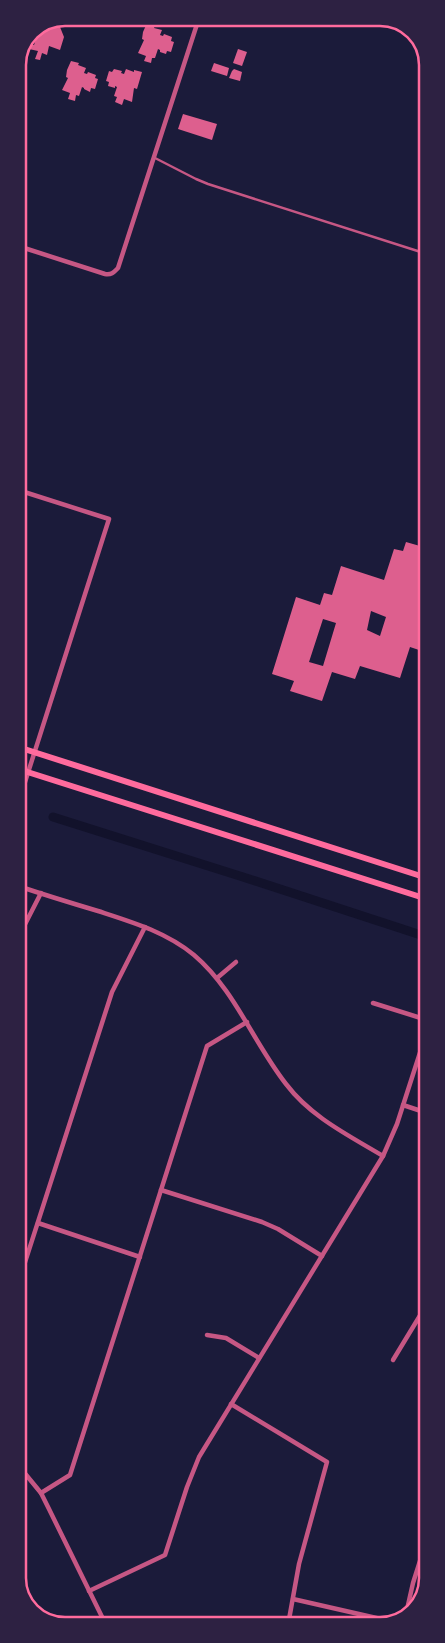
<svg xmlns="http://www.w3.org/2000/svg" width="445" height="1643" viewBox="0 0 445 1643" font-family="'Exo 2',sans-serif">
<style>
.water{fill:#12122b}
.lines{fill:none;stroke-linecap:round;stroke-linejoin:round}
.canal{stroke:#12122b;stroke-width:9}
.building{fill:#dd5f8e;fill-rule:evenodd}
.service{stroke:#c65784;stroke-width:2.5}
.minor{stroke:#c65784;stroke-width:4.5}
.secondary{stroke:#ff6b9d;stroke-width:6}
.rim{fill:none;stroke:#ff6b9d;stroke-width:2.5}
</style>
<rect width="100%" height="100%" fill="#1b1b3a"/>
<path class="water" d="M66,18H83C75,27 65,29 55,22Z"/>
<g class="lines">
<path class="canal" d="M53,817L243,877L427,937"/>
</g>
<g class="building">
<path d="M229,18H243L240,26L227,22Z"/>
<path d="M147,23L155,25L154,28L162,30L160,35L163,36L164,34L172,37L171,41L174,42L171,52L167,51L166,54L160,52V50L158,49L155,58H152L151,63L144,61L146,56L138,53L144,40L142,39L143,32Z"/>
<path d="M49,24L60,27L64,37L60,50L49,46L47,55L42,53L40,60L35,59L38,51L29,49L30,44L34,45L37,36L33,35L35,30Z"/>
<path d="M238,49L247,52L242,66L233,63Z"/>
<path d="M71,61L79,63L78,65L86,68L84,73L87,74L88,72L96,75L95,78L98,79L95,89L91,88L90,92L84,89V88L82,87L79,96L76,95L75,101L68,99L70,93L62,90L68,78L66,77L67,70Z"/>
<path d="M214,63L229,68L227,76L211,71Z"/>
<path d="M114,69L122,71L121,73L124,74L126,69L134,72V70L142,72L137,89L134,88L132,102L124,99L122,105L115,102L117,97L114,96L117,87L115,86V88L108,86L109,82L106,81L109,71L112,72Z"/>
<path d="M234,69L242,72L240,81L229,78L232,71Z"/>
<path d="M183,114L217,124L212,140L178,129Z"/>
<path d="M406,542L427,548V634L422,651L410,647L400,678L360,666L355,679L332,672L322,701L290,691L294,681L272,674L296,597L320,605L324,593L332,595L341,566L384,580L394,549L403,551ZM371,611L386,617L380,636L367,630ZM323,619L336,623L323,666L309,662Z"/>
</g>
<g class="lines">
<path class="service" d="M155,158L196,179L208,184L427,254"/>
<g class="minor">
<path d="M18,246L105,274C112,275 114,272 118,268L199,18"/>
<path d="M18,490L109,519L18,804"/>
<path d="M18,886C45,895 71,903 98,911C132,922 166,932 194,955C235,990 253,1042 286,1084C311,1117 348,1135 383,1156"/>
<path d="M18,938L41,893"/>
<path d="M217,978L236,962"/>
<path d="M373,1003L427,1020"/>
<path d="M403,1105L427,1113"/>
<path d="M161,1190L262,1222L278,1229L322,1256"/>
<path d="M38,1223L140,1257"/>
<path d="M18,1284L112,992L145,927"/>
<path d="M207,1335L226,1338L259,1358"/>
<path d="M393,1360L427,1304"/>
<path d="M231,1404L327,1462L299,1564L288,1625"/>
<path d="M18,1465L41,1493L49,1509L106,1625"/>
<path d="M41,1493L70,1475L207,1046L247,1022"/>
<path d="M89,1591L165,1555L187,1487L199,1457L383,1156L397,1124L427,1031"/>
<path d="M293,1599L394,1622"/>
<path d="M406,1614L413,1583L427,1539"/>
</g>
<g class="secondary">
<path d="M18,747L427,878"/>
<path d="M18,769L427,899"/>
</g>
</g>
<path d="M0 0H445V1643H0ZM65 26H380A39 39 0 0 1 419 65V1578A39 39 0 0 1 380 1617H65A39 39 0 0 1 26 1578V65A39 39 0 0 1 65 26Z" fill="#2d2142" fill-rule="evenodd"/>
<path class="rim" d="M65 26H380A39 39 0 0 1 419 65V1578A39 39 0 0 1 380 1617H65A39 39 0 0 1 26 1578V65A39 39 0 0 1 65 26Z"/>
</svg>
